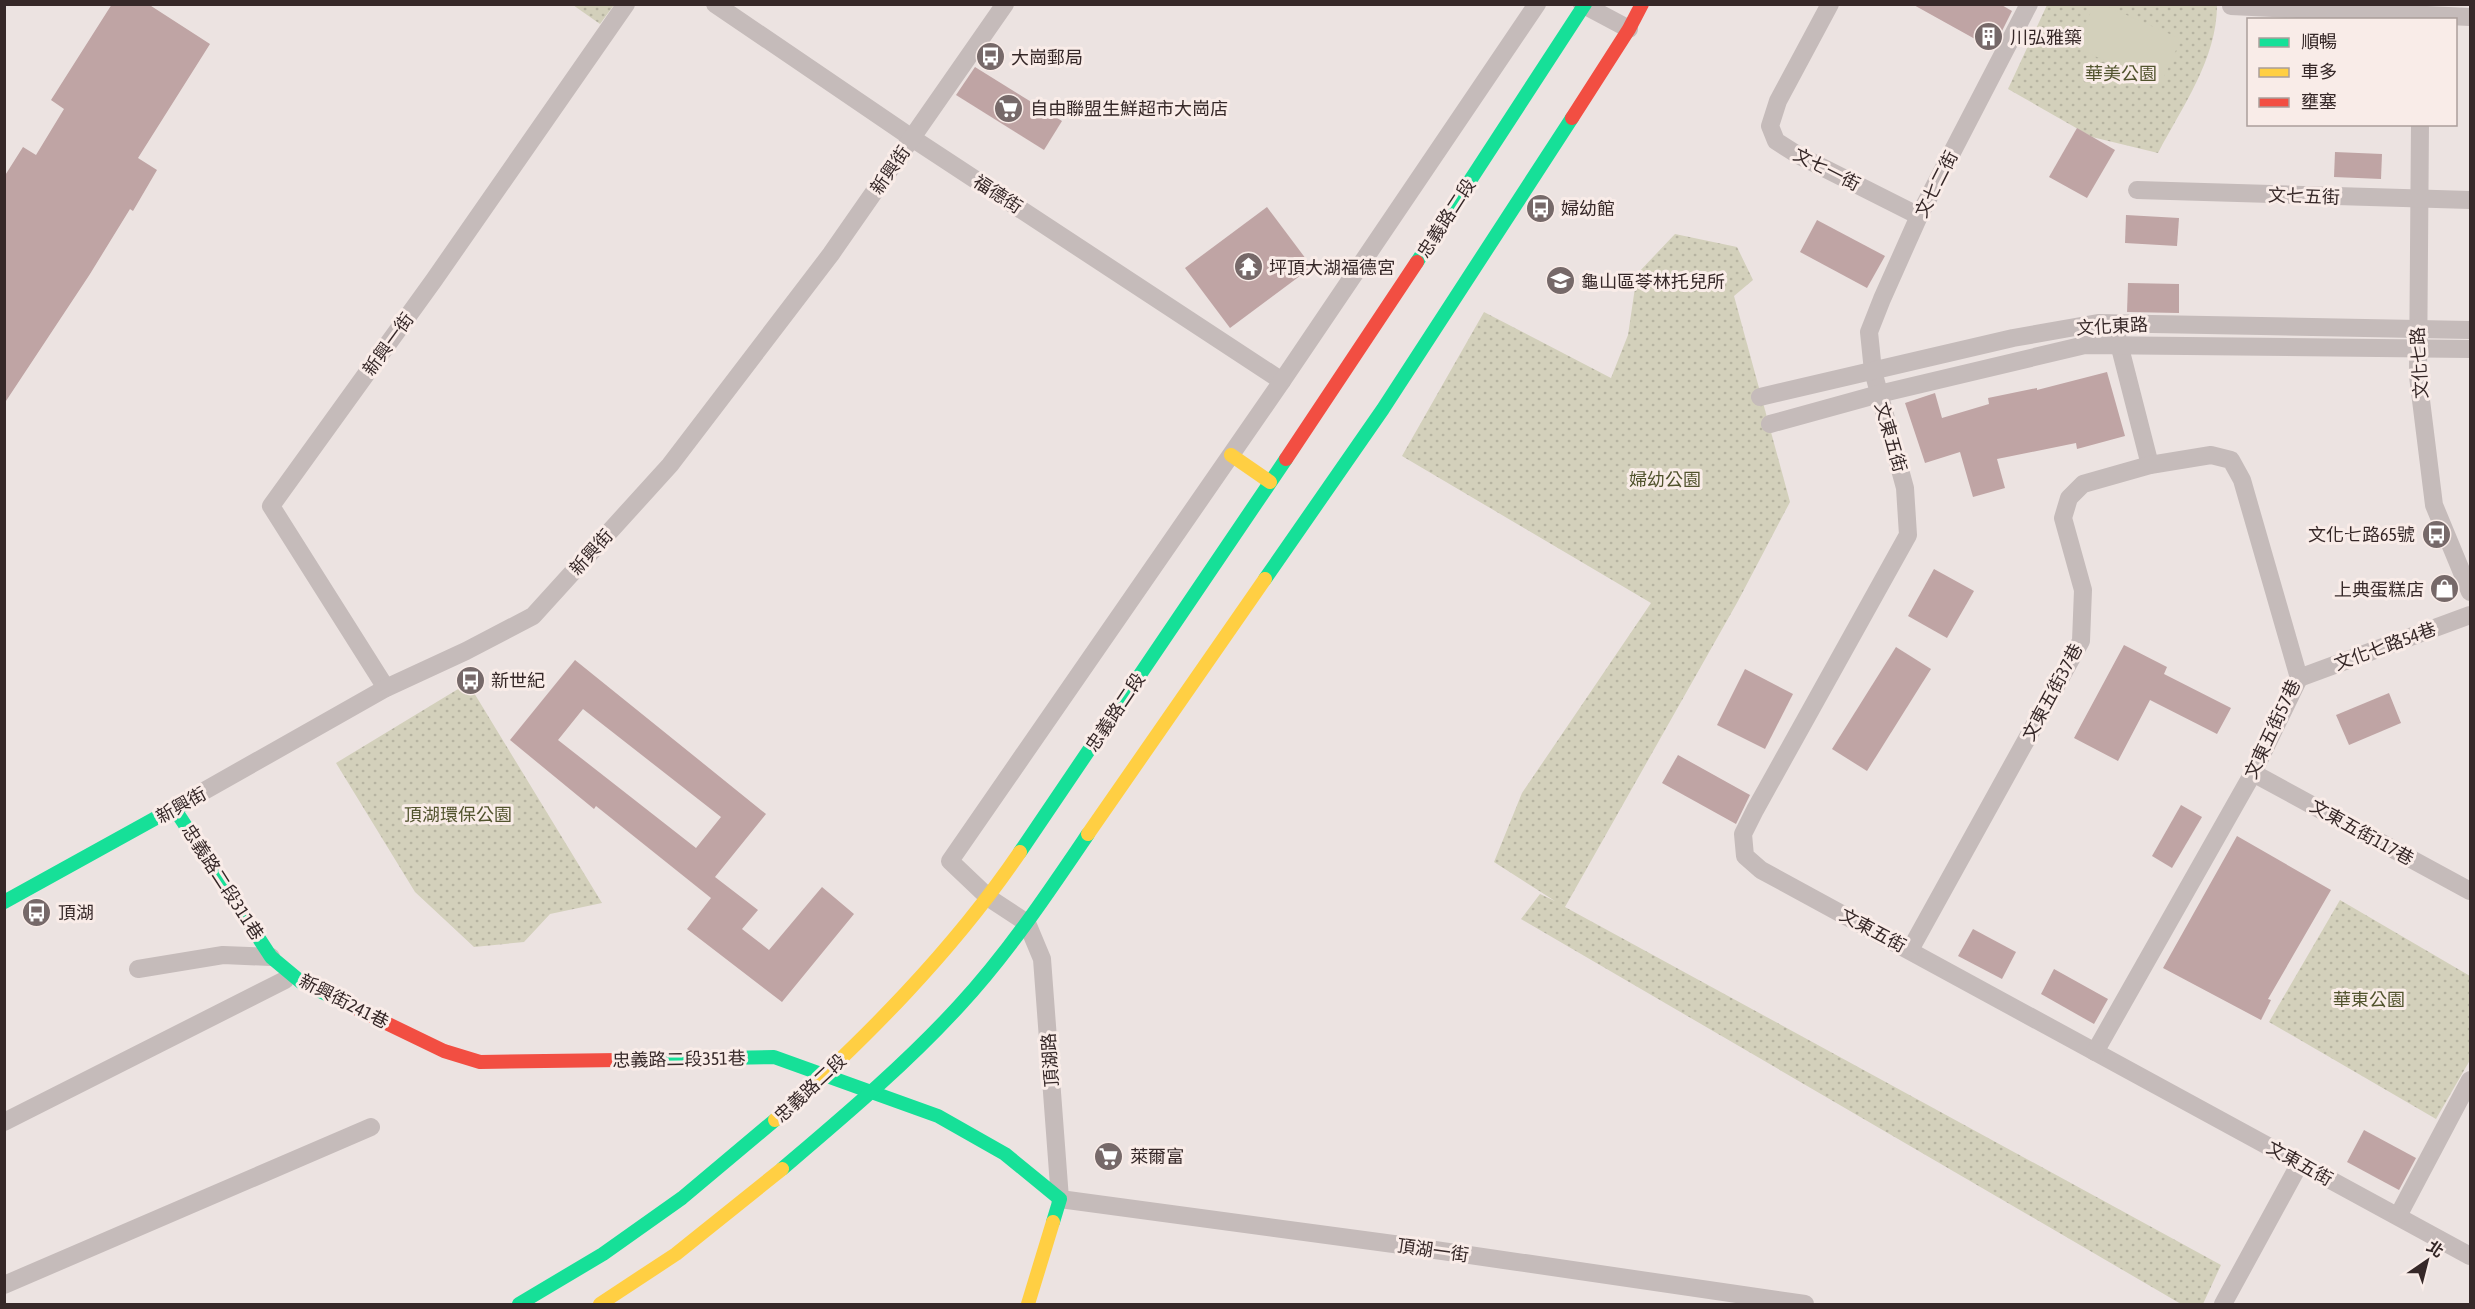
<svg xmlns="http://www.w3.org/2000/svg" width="2475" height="1309" viewBox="0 0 2475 1309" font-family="'Asap Condensed','Noto Sans TC',sans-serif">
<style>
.green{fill:url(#green-dots)}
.pitch{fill:#d3d0bb}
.building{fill:#bfa4a4;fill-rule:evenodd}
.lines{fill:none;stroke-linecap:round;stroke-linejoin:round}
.street{stroke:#c5bbba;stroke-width:18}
.fast{stroke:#16e098;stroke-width:14}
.slow{stroke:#ffcf43;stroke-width:14}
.jam{stroke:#f24e42;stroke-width:14}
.labels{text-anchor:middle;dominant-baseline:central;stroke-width:6;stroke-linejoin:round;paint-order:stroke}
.poi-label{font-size:18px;fill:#362828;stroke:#f9ece8;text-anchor:start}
.park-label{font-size:18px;fill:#51532d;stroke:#f9ece8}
.street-label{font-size:18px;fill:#362828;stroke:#f9ece8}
</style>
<defs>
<pattern id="green-dots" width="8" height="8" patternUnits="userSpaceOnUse" patternTransform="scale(1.5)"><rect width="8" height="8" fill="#d3d0bb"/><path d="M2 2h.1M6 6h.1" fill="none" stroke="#b6b3a1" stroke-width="1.8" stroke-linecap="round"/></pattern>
</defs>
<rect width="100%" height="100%" fill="#ece3e1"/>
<g class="green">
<path d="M573,5H614L600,24Z"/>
<path d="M2047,5H2217C2217,59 2182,107 2158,153L2092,137L2008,89Z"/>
<path d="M1675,234L1737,247L1753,280L1734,296L1790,502L1738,601L1565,907L2221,1265L2203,1304H2181L1521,919L1540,894L1555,901L1494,862L1522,793L1651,603L1402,456L1484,312L1611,378L1628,335L1637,274Z"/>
<path d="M468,683L602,903L550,914L524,942L474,947L415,892L336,763Z"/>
<path d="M2340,900L2470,976V1060L2436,1119L2269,1022Z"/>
</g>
<path class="pitch" d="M2094,5H2104L2181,39L2160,86L2075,47Z"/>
<g class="building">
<path d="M112,4H148L210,44L138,158L157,170L133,211L130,209L90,274L4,404V177L23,147L36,155L64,109L51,100Z"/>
<path d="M1912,4H2000L2012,11L1993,49Z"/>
<path d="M975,67L1062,121L1044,150L956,95Z"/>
<path d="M2077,128L2115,150L2087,198L2049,177Z"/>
<path d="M2335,152L2382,154L2381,179L2334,177Z"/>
<path d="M1267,207L1312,267L1230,328L1185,268Z"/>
<path d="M2126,215L2179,218L2177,246L2125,243Z"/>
<path d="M1817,220L1885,256L1867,288L1800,252Z"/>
<path d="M2128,283L2179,284V313L2127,312Z"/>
<path d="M2107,372L2125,436L2077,449L2076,443L1997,459L2005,488L1973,497L1960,452L1925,463L1905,403L1935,393L1942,418L1989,404L1988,398L2037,388V390Z"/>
<path d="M1934,569L1974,591L1947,638L1908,616Z"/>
<path d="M2124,645L2167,667L2164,674L2231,708L2217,734L2150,700L2118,761L2074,738Z"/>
<path d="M1896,647L1931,669L1867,771L1832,749Z"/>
<path d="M575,660L766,814L715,877L758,910L742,929L769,950L822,887L854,914L782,1002L687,929L711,898L596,806L594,809L510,740ZM583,709L721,817L696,848L558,740Z"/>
<path d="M1745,669L1793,694L1765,749L1717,725Z"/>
<path d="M2389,693L2401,723L2349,745L2336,715Z"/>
<path d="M1678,755L1750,795L1736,824L1662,783Z"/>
<path d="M2181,805L2202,817L2172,868L2152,856Z"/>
<path d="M2237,836L2331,890L2268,999L2271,1000L2261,1020L2163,968Z"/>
<path d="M1973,929L2016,952L2002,979L1958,956Z"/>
<path d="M2054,969L2108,999L2094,1024L2041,994Z"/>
<path d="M2364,1130L2416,1158L2399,1190L2347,1162Z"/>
</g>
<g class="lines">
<g class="street">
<path d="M715,4L912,138L1282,381"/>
<path d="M1537,4L1282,381L950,861L989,898L1027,923L1042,959L1060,1199L1401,1245L1805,1304"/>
<path d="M1582,4L1629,29"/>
<path d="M1830,4L1778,101L1770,126L1776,141L1798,155L1919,216"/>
<path d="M2029,4L1919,216L1882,299L1869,332L1873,371L1905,488L1908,535L1755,810L1743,834L1745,856L1761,870L2470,1256"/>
<path d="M2231,6L2470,17"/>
<path d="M2420,124L2418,376L2434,505L2470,592"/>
<path d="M2137,190L2470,200"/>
<path d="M2117,336L2150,465"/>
<path d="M1760,397L2013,338L2098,323L2470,330"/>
<path d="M1770,424L1879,394L2085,345L2470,349"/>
<path d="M2299,678L2470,615"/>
<path d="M386,688L271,506L434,280L626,4"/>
<path d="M2253,773L2470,891"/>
<path d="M174,808L386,688L466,651L533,616L670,465L831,254L1005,4"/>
<path d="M1910,950L2081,641L2083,590L2063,518L2069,498L2083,484L2150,465L2211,455L2231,460L2242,480L2299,678L2253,773L2095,1052"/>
<path d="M138,969L223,955L271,957"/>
<path d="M4,1122L285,980"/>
<path d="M2398,1216L2470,1080"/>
<path d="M4,1285L371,1127"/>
<path d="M2223,1304L2300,1163"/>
</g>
<g class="fast">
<path d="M1417,262L1585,4"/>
<path d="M1265,579L1383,409L1572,118"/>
<path d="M1020,852L1286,459"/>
<path d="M4,902L174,808L271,957L301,982L355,1008"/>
<path d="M619,1060L774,1057L938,1116L1005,1154L1060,1199L1053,1222"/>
<path d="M782,1169C843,1117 905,1065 959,1006C1008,953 1048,893 1088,834"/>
<path d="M519,1304L603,1254L682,1198L775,1120"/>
</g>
<g class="slow">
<path d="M1231,455L1270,482"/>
<path d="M1088,834L1265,579"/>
<path d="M775,1120C865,1039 952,952 1020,852"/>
<path d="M600,1304L676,1254L782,1169"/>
<path d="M1028,1304L1053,1222"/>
</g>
<g class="jam">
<path d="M1572,118L1629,29L1642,4"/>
<path d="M1286,459L1417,262"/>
<path d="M355,1008L444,1051L480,1062L619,1060"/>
</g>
</g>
<defs>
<symbol id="building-disc" viewBox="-11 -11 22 22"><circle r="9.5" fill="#766969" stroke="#f9ece8"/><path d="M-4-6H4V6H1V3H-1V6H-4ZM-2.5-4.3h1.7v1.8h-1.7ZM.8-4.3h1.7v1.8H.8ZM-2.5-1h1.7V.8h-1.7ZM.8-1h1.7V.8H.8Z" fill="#fff"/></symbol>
<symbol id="bus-disc" viewBox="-11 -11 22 22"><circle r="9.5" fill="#766969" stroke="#f9ece8"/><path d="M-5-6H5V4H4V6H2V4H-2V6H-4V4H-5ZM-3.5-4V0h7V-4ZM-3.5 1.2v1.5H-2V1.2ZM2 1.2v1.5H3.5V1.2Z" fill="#fff"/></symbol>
<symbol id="supermarket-disc" viewBox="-11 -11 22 22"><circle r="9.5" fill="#766969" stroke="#f9ece8"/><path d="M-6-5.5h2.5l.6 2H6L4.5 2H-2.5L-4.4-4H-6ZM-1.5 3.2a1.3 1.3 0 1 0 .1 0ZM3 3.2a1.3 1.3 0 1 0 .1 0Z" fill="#fff"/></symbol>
<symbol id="temple-disc" viewBox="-11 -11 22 22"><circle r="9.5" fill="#766969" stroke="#f9ece8"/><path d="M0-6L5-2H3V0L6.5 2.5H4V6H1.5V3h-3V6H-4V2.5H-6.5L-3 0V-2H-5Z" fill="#fff"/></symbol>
<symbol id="school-disc" viewBox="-11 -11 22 22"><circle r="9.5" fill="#766969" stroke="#f9ece8"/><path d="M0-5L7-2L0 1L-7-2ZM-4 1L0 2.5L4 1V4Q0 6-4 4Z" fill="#fff"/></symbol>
<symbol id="shop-disc" viewBox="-11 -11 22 22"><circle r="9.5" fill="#766969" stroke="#f9ece8"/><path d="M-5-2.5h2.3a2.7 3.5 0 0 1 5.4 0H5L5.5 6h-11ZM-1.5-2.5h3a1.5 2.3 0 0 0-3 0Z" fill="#fff"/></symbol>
</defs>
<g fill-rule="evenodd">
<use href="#building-disc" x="1972" y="20" width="33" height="33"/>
<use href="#bus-disc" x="974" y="40" width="33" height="33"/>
<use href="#supermarket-disc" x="992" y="92" width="33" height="33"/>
<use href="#bus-disc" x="1524" y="192" width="33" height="33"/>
<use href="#temple-disc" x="1232" y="250" width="33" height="33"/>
<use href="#school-disc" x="1544" y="264" width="33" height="33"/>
<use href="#bus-disc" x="2420" y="518" width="33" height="33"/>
<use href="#shop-disc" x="2428" y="572" width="33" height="33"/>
<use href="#bus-disc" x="454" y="664" width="33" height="33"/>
<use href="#bus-disc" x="20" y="896" width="33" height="33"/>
<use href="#supermarket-disc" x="1092" y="1140" width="33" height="33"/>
</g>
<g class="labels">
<g class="poi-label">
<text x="2010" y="37">川弘雅築</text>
<text x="1011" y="57">大崗郵局</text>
<text x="1030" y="108">自由聯盟生鮮超市大崗店</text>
<text x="1561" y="208">婦幼館</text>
<text x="1269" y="267">坪頂大湖福德宮</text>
<text x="1581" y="281">龜山區苓林托兒所</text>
<text x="2415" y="534" text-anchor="end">文化七路65號</text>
<text x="2424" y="589" text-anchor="end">上典蛋糕店</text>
<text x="491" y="680">新世紀</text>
<text x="58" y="912">頂湖</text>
<text x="1130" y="1156">萊爾富</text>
</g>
<g class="park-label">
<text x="2121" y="73">華美公園</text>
<text x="1665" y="479">婦幼公園</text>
<text x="458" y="814">頂湖環保公園</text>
<text x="2369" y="999">華東公園</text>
</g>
<g class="street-label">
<text transform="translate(1827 169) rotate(27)">文七一街</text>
<text transform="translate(890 170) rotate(-55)">新興街</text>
<text transform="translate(1936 184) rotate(-63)">文七二街</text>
<text transform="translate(998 194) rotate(33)">福德街</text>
<text transform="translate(2304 196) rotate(2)">文七五街</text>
<text transform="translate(1446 218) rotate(-57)">忠義路二段</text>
<text transform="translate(2112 326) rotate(-3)">文化東路</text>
<text transform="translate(388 344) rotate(-54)">新興一街</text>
<text transform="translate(2419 363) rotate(-93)">文化七路</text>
<text transform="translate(1891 437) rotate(74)">文東五街</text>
<text transform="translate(591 552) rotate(-48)">新興街</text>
<text transform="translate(2385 646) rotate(-20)">文化七路54巷</text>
<text transform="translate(2052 692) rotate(-62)">文東五街37巷</text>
<text transform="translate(1115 712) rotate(-56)">忠義路二段</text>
<text transform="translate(2272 729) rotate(-65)">文東五街57巷</text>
<text transform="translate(181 805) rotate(-29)">新興街</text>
<text transform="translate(2362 832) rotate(29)">文東五街117巷</text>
<text transform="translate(223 882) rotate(57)">忠義路二段311巷</text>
<text transform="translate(1873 930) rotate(28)">文東五街</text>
<text transform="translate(344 1001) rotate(27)">新興街241巷</text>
<text transform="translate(679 1059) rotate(-1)">忠義路二段351巷</text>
<text transform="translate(1050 1060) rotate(-94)">頂湖路</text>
<text transform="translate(810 1088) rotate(-43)">忠義路二段</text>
<text transform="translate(2300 1163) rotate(29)">文東五街</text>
<text transform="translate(1433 1250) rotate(8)">頂湖一街</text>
</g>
</g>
<rect width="2475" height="1309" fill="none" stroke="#362828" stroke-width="12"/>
<rect x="2247" y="18" width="210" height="108" fill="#f9ece8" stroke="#ab9e9b" stroke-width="1.5"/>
<rect x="2259" y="38" width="30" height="9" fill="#16e098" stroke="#ab9e9b" stroke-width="1.5"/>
<text x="2301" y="48" font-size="18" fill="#362828">順暢</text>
<rect x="2259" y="68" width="30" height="9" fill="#ffcf43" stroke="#ab9e9b" stroke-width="1.5"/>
<text x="2301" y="78" font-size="18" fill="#362828">車多</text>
<rect x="2259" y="98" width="30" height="9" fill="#f24e42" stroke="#ab9e9b" stroke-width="1.5"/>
<text x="2301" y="108" font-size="18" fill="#362828">壅塞</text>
<g transform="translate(2427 1261) rotate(35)" stroke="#f9ece8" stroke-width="4.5" paint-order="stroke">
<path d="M0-4.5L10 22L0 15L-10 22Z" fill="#362828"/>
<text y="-9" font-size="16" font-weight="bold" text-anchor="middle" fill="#362828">北</text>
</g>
</svg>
